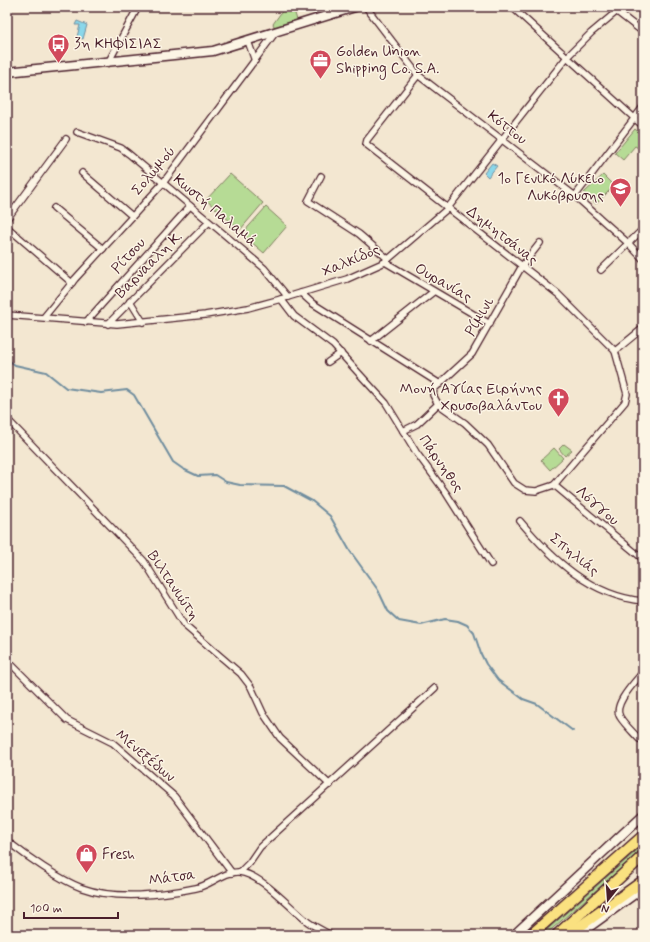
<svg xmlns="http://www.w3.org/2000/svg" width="650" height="942" viewBox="0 0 650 942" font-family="Mynerve,sans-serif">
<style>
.green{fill:#b6db95;stroke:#807d60}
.water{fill:#8ad7ea;stroke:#708d9e}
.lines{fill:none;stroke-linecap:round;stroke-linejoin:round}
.stream{stroke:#708d9e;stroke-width:2}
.street-casing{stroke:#4a1f2b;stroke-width:8}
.secondary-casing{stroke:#4a1f2b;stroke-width:11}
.highway-casing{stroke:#4a1f2b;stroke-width:13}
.street{stroke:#fcf5e5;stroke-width:5.5}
.secondary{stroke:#fcf5e5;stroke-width:8}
.highway{stroke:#fae180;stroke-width:10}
.labels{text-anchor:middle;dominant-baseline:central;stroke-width:3;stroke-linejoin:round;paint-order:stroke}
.poi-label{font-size:15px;fill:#4a1f2b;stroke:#fcf5e5;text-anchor:start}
.street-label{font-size:15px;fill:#4a1f2b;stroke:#fcf5e5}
</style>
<rect width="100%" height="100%" fill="#f3e7d1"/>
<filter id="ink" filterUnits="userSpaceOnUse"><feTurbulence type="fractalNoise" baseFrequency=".025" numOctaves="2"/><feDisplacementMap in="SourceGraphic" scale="8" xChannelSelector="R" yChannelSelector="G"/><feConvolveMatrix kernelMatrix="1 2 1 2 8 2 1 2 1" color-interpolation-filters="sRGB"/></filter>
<g filter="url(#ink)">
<g class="green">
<path d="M285,7H293L297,20L275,28L273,24Z"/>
<path d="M635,129L643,136V151L635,146L623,160L615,153Z"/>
<path d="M230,174L263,203L240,230L206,200Z"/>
<path d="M603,175L614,186L596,204L584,193Z"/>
<path d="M266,207L287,226L264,253L242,234Z"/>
<path d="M564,444L572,450L565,456L559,449Z"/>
<path d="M554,448L563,458L550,470L541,460Z"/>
<path d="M643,845V849L545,935H541Z"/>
</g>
<g class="water">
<path d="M77,21L87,25L83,39L77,37L80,25H75Z"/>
<path d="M492,163L497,166L488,177L484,173Z"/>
</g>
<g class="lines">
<path class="stream" d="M7,359L15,365L46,372L66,388L101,393L127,390L134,395L173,462L183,469L198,476L215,475L226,482L240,485L284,486L312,501L330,516L350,551L378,590L388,611L399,621L421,625L445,619L458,621L467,625L474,633L481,654L486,664L498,680L523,699L537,704L573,731"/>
<defs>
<g id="street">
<path d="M366,7L418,75L575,196L628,243L643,259"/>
<path d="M512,7L643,126"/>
<path d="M7,8L8,7"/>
<path d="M616,11L643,32"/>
<path d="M248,41L255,61"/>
<path d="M108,63L138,7"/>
<path d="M418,75L367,140L366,144L558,294L615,351"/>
<path d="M77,132L121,148L129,154L264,268L288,297"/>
<path d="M82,173L132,216"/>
<path d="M321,176L308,201L359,234L388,259"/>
<path d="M575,196L643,107"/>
<path d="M54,208L103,249"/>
<path d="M7,219L66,139"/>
<path d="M7,227L72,283"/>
<path d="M540,243L522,266L472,354L434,389L433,395L438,404L465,423L488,445L514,483L525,490L536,491L554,485L625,402L627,394L615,351L643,328"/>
<path d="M385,262L490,324"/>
<path d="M601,270L643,229"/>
<path d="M301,293L312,303L440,384"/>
<path d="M281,299L294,316L333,345L386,403L416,452L446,493L491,564"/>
<path d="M130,301L143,322"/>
<path d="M7,315L117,324L205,315L248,308L281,299L347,279L385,262L447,209L567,57L591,33L622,7"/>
<path d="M44,317L75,279L163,183L275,33"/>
<path d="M86,322L190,206"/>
<path d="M108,324L208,223"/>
<path d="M371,341L433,292"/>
<path d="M328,362L341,353"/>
<path d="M7,419L144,561L184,625L241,674L251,687L263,713L280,738L330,785"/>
<path d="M403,431L417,424L438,404"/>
<path d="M554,485L643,559"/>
<path d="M520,521C552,559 591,596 643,601"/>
<path d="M7,660L67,720L113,743L174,796L232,873"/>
<path d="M639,739C633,732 625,725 620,717C612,705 635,682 643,672"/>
<path d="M7,841C26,856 60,880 82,888C115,900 162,895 196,888C211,885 224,871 239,872C261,874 290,908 308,922C315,927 323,931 331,935"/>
<path d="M240,872L249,863L260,847L435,688"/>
</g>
<g id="secondary">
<path d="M7,72L213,51L355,7"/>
<path d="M514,935L643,815"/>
<path d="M578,935L643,888"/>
</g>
<g id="highway">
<path d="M531,935L643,836"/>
<path d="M557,935L643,856"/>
<path d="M568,935L643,881"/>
</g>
</defs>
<use href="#street" class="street-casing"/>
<use href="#secondary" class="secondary-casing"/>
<use href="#highway" class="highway-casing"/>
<use href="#street" class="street"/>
<use href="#secondary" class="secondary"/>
<use href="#highway" class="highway"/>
</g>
</g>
<defs>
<symbol id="bus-pin" viewBox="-11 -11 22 30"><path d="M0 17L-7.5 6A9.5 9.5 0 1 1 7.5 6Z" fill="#d1495b" stroke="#fcf5e5"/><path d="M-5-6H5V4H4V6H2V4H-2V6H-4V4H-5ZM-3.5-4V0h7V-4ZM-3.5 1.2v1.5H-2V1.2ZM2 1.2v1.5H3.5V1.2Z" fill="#fff"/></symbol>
<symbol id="office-pin" viewBox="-11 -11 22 30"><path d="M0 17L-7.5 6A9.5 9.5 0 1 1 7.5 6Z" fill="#d1495b" stroke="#fcf5e5"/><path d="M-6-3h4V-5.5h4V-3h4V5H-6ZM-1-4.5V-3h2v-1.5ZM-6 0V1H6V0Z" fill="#fff"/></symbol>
<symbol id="school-pin" viewBox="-11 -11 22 30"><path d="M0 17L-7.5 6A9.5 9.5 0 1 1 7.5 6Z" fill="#d1495b" stroke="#fcf5e5"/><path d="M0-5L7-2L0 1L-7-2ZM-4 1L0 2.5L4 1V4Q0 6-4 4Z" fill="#fff"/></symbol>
<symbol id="church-pin" viewBox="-11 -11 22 30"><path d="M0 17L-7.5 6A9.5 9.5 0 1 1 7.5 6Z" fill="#d1495b" stroke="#fcf5e5"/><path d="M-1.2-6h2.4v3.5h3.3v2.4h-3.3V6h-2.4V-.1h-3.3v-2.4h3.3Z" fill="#fff"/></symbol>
<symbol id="shop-pin" viewBox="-11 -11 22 30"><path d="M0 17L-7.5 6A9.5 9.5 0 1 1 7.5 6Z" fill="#d1495b" stroke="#fcf5e5"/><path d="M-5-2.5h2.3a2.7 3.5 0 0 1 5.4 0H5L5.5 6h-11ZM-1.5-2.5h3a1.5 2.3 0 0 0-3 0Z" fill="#fff"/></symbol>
</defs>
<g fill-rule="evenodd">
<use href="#bus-pin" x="46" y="32" width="25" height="34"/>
<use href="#office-pin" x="308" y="48" width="25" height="34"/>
<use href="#school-pin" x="608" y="176" width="25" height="34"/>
<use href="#church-pin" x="546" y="386" width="25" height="34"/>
<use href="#shop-pin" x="74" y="842" width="25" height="34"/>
</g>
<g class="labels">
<g class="poi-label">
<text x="74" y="44">3η ΚΗΦΙΣΙΑΣ</text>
<text x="336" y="52">Golden Union<tspan x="336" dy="17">Shipping Co. S.A.</tspan></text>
<text x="604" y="179" text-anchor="end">1ο Γενικό Λύκειο<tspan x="604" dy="17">Λυκόβρυσης</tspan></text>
<text x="542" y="389" text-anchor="end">Μονή Αγίας Ειρήνης<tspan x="542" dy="17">Χρυσοβαλάντου</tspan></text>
<text x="102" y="855">Fresh</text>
</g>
<g class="street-label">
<text transform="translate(507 128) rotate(38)">Κόττου</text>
<text transform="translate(154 171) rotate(-50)">Σολωμού</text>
<text transform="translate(215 211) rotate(40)">Κωστή Παλαμά</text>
<text transform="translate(502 236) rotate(38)">Δημητσάνας</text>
<text transform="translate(129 256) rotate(-48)">Ρίτσου</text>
<text transform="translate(351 261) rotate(-23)">Χαλκίδος</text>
<text transform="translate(149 265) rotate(-45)">Βαρνααλη Κ.</text>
<text transform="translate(443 283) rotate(30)">Ουρανίας</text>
<text transform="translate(480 317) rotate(-60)">Ρίμινι</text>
<text transform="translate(441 464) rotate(55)">Πάρνηθος</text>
<text transform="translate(597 506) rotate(41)">Λόγγου</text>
<text transform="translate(574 555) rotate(39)">Σπηλιάς</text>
<text transform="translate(173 586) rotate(56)">Βιλτανιώτη</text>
<text transform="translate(145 756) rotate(40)">Μενεξέδων</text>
<text transform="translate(172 878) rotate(-8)">Μάτσα</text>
</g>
</g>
<rect width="650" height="942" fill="none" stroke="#fcf5e5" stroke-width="24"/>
<rect x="12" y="12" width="626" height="918" fill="none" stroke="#4a1f2b" stroke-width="1.5" filter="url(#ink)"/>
<g transform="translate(608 900) rotate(197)" stroke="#fcf5e5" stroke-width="3" paint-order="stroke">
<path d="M0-3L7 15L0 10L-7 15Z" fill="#4a1f2b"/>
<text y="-6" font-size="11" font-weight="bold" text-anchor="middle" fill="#4a1f2b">N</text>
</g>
<path d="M24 912v6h94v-6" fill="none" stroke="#4a1f2b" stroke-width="2"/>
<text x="30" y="912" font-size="12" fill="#4a1f2b" stroke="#fcf5e5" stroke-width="3" paint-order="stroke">100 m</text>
</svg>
